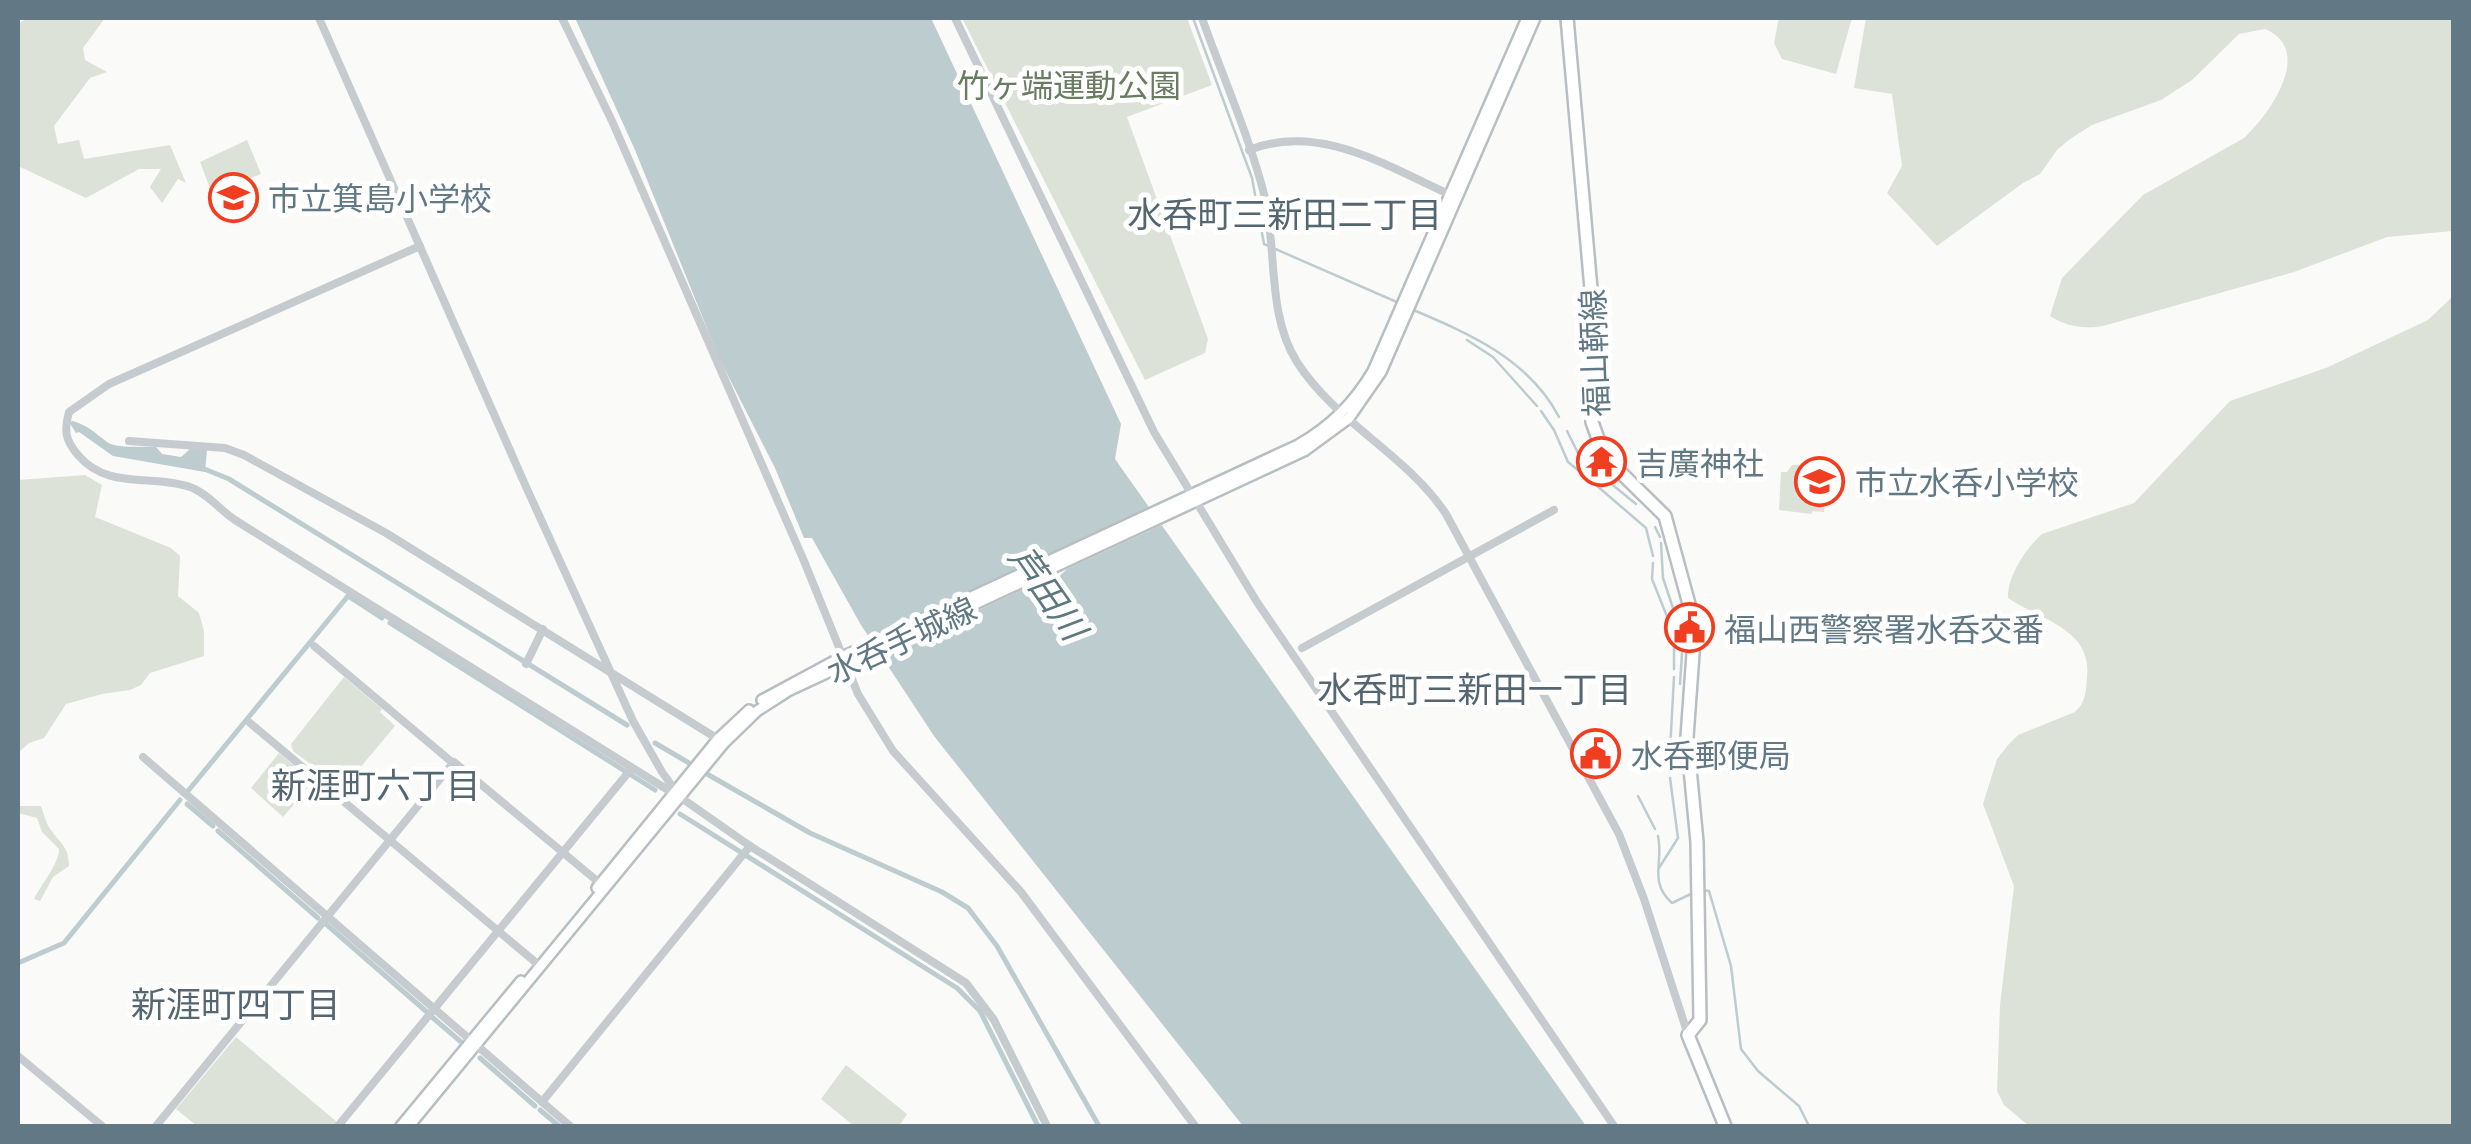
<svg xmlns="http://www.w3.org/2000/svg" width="2471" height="1144" viewBox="0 0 2471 1144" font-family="'Exo 2','Noto Sans JP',sans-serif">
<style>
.green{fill:#dce2d8}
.water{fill:#bdcccf}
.pier{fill:#fafaf8}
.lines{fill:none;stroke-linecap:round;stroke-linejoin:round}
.stream{stroke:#bdcccf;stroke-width:2.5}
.canal{stroke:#bdcccf;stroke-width:5}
.secondary-casing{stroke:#b7bfc3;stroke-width:14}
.primary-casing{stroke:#b8bec2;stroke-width:16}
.tertiary{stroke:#c5cbce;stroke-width:8}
.secondary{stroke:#fff;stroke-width:9}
.primary{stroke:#fff;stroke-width:11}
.labels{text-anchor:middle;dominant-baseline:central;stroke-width:10;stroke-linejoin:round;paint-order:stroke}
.park-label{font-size:32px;fill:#697c62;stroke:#fff}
.poi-label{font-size:32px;fill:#627985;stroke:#fff;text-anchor:start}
.street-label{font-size:32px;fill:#627985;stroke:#fff}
.neighbourhood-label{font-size:35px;fill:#556670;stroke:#fff}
.water-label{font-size:35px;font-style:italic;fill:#5e787e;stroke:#fff}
</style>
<rect width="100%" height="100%" fill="#fafaf8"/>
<g class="green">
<path d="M27,18H105L83,48L85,60L107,72L90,78L54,126L58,144L79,140L84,159L170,145L186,183L178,179L162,203L150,187L161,169H139L86,198L18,166V24Z"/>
<path d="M962,18H1187L1212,85L1127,117L1208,339L1205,353L1145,380Z"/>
<path d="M1779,18H1852L1836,74L1782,59L1774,43Z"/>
<path d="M1866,18H2453V231L2387,237L2294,272L2103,326C2083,329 2068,327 2050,316L2062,278L2143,195L2244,138C2270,114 2315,50 2265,29L2239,34L2192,80L2161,100L2092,125L2070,139L2057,150L2040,174L2023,183L1937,246L1887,193L1902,166L1892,94L1854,88Z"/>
<path d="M247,140L261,174L216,193L211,191L200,162Z"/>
<path d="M2453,296V1126H2029L2004,1105L1997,1091L2000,1005L2014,886L1983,804L1997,759L2008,745L2018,735L2075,712C2086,702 2086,691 2087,676C2092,629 2039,619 2008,598C2007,577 2026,548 2042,534L2134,503L2230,401L2326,368L2428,320Z"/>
<path d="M1818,464L1826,474L1824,512L1812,511V514L1779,510L1781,472H1787L1792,465Z"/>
<path d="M85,475L102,485L95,517L171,548L180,556L178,596L199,613L204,631V656L150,673L141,685L130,690L102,694L66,704L44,738L29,743L18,753V480Z"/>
<path d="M344,677L382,709L380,712L395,726L343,788L293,751L291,744Z"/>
<path d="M279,753L313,782L283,817L251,788Z"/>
<path d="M18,806H41C44,814 45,822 51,830C60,843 69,847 69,866L53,877L40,901L34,899C41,885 60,862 59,849L42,832L37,818L18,813Z"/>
<path d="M236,1037L337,1122L334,1126H197L176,1109Z"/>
<path d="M846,1065L907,1114L899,1126H854L821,1099Z"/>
</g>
<g class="water">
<path d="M575,18H931L1121,424L1115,459L1586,1126H1243L934,736L861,625L812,538H804L775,468L719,358L635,150Z"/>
<path d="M73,421C89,426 95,433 107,442C117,449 143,446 156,447L162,454L181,457L190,449L207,450L205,472L113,456L79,432L76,433L69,422Z"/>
</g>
<path class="pier" d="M1155,506L1166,523L1067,569L1050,585L1026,588L876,658L864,639L1015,572L1031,557L1053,554Z"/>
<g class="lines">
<g class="stream">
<path d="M1193,18L1252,178L1264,244L1399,303"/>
<path d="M1411,309C1468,333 1529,359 1559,417"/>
<path d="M1467,340L1493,357L1537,406"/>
<path d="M1541,411L1554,430L1568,462L1590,480"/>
<path d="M1567,431L1581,459L1636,504"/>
<path d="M1596,485L1646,528L1653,556"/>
<path d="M1655,527L1660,537"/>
<path d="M1661,543L1663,578L1683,638L1680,684"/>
<path d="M1653,563L1652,579L1674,634V669"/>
<path d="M1669,769L1674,677"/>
<path d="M1638,796L1655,829"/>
<path d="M1658,836C1664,863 1648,881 1672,903L1695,892"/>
<path d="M1659,868L1678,838L1670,778"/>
<path d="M1702,890L1709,891L1731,966L1741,1049L1758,1071L1799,1106L1809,1126"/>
</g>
<g class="canal">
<path d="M202,468L229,479L627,725"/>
<path d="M390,623L655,790"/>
<path d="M655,743L689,763"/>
<path d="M707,774L810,833L942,892L968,908L997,946L1099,1126"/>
<path d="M188,791L348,596L382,618"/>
<path d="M187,804L213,826"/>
<path d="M680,814L957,988L980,1011L1038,1126"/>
<path d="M218,831L318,918"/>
<path d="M326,924L428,1013"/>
<path d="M18,963L64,943L180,800"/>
<path d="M432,1017L460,1041"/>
<path d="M480,1058L535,1106"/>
<path d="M540,1110L559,1126"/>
</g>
<defs>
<g id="secondary">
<path d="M762,700L842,657L1298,445C1331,426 1354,403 1373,371L1527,18"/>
<path d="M597,888L718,739L749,710"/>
<path d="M401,1126L521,981"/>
<path d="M409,1126L724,743L757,711L788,691L1304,451L1349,418L1381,372L1535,18"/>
</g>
<path id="primary" d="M1567,18L1592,300V422L1602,450L1613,465L1665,516L1695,626L1687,737L1697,842L1700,1020L1688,1035L1725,1126"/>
</defs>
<use href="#secondary" class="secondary-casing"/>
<use href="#primary" class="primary-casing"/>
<g class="tertiary">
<path d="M319,18L527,489L633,721L662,772L680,797L750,846L966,983L994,1020L1047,1126"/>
<path d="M562,18L612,121L804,561L858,694L893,751L1021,892L1195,1126"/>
<path d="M955,18L1154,432L1257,602L1614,1126"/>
<path d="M1202,18C1222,75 1251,140 1265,198C1277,250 1267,315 1297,362C1336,423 1406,454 1446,514L1619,834L1644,899L1688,1035"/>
<path d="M1249,150C1320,122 1388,167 1453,196"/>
<path d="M420,246L109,384L69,412C64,431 65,440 78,455C107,490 152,474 190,487C207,493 220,510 235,520L676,795"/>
<path d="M129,441L225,448L244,455L386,533L718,739"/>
<path d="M1302,648L1554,510"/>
<path d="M526,664L543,629"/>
<path d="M250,723L540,966"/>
<path d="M143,757L570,1126"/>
<path d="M454,762L602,885"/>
<path d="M18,1056L102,1126"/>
<path d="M542,1102L750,846"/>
<path d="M156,1126L453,763L314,646"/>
<path d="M338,1126L632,768"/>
</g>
<use href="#secondary" class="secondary"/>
<use href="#primary" class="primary"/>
</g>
<defs>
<symbol id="school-ring" viewBox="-11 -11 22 22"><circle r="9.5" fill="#fff" stroke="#f23e20" stroke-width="1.5"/><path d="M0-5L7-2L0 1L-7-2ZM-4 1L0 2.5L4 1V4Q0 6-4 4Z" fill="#f23e20"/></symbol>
<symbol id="temple-ring" viewBox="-11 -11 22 22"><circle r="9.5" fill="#fff" stroke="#f23e20" stroke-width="1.5"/><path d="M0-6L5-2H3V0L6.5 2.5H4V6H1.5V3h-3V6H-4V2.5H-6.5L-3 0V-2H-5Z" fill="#f23e20"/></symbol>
<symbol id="civic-ring" viewBox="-11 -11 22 22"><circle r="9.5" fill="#fff" stroke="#f23e20" stroke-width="1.5"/><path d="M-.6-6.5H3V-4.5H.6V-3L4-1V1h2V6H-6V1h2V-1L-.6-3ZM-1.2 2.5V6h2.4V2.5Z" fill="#f23e20"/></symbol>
</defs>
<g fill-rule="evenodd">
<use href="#school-ring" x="206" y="170" width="55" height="55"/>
<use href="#temple-ring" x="1574" y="434" width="55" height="55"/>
<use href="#school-ring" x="1792" y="454" width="55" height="55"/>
<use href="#civic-ring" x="1662" y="600" width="55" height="55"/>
<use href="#civic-ring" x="1568" y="726" width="55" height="55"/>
</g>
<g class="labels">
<g class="park-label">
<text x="1069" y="84">竹ヶ端運動公園</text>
</g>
<g class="poi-label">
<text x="268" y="197">市立箕島小学校</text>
<text x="1636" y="462">吉廣神社</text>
<text x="1855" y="481">市立水呑小学校</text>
<text x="1724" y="628">福山西警察署水呑交番</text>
<text x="1631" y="754">水呑郵便局</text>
</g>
<g class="street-label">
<text transform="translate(1593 353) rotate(-92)">福山鞆線</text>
<text transform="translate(901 639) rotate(-25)">水呑手城線</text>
</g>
<g class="neighbourhood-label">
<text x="1285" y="213">水呑町三新田二丁目</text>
<text x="1475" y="688">水呑町三新田一丁目</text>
<text x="376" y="784">新涯町六丁目</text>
<text x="236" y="1003">新涯町四丁目</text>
</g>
<g class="water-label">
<text transform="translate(1049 592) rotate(55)">芦田川</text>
</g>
</g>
<rect width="2471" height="1144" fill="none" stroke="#627985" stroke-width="40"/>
</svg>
